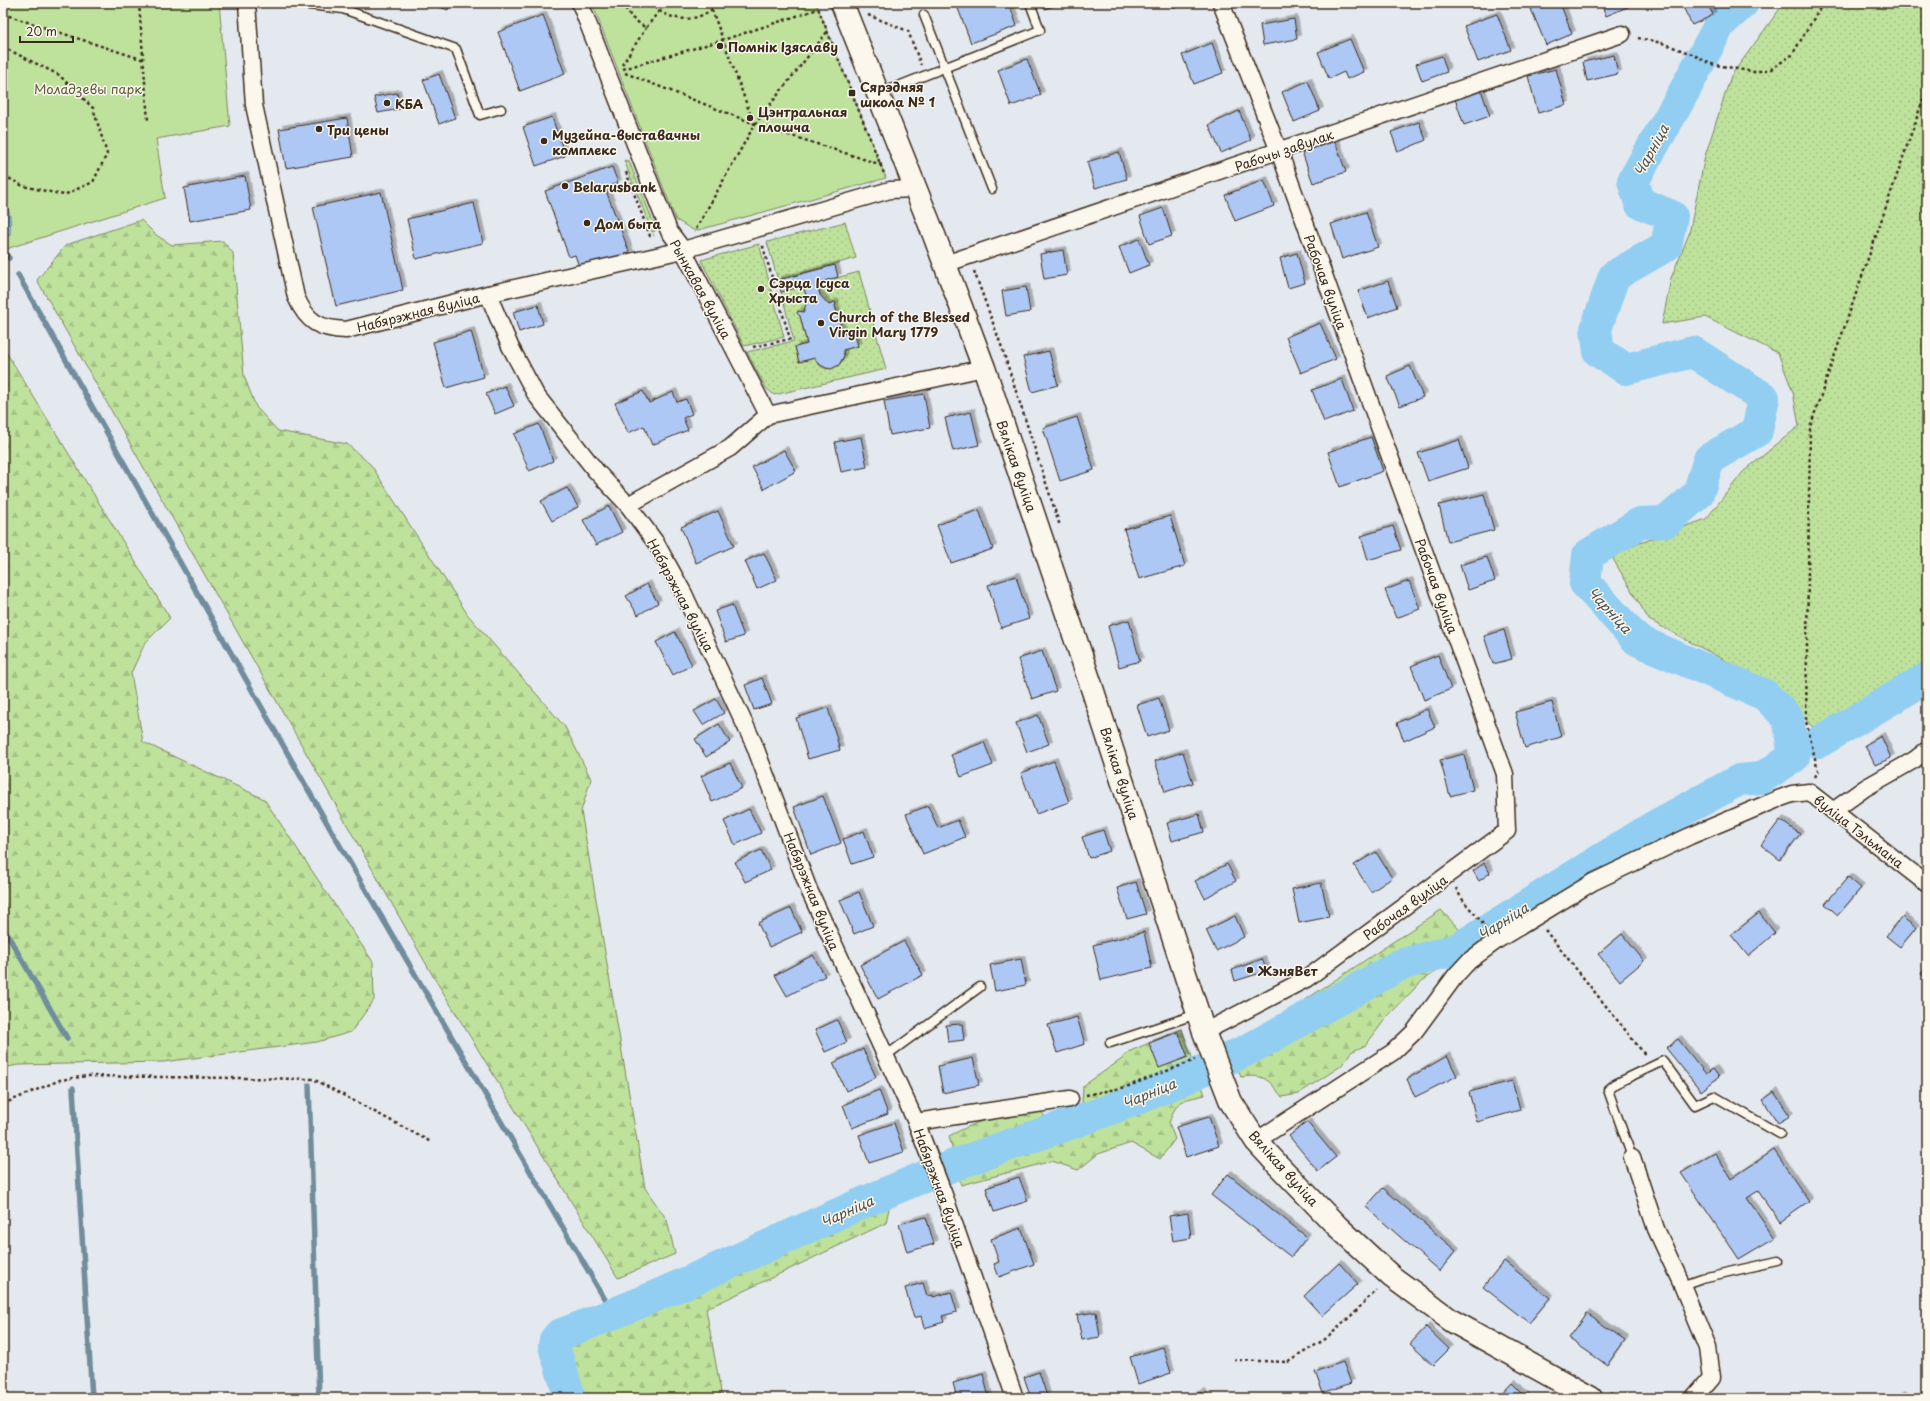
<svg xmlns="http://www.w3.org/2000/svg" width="1930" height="1401" viewBox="0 0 1930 1401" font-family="'Playpen Sans',sans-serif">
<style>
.grass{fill:url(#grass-dots);stroke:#7c865d}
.forest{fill:url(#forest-firs);stroke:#7c865d}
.green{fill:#bee29c;stroke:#7c865d}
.water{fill:url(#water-ripples);stroke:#6f8c9d}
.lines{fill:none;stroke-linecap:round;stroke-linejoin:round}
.stream{stroke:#6f8c9d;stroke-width:5.5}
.river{stroke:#92cef2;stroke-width:32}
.building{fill:#adc8f5;stroke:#3b2a1e;filter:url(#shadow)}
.service-casing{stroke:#3b2a1e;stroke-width:11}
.minor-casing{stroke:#3b2a1e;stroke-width:19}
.secondary-casing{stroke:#3b2a1e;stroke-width:25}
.path{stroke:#3b2a1e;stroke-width:2.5;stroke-dasharray:3 3;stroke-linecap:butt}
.service{stroke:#fbf7ec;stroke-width:8}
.minor{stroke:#fbf7ec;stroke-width:16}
.secondary{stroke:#fbf7ec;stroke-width:22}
.poi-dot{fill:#3b2a1e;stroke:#fbf7ec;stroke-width:1.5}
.labels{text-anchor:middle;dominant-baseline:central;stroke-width:3;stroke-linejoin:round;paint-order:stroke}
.poi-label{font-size:13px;font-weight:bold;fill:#3b2a1e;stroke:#fbf7ec;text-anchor:start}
.park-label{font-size:13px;fill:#5c583e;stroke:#fbf7ec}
.street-label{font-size:13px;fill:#3b2a1e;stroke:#fbf7ec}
.water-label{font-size:14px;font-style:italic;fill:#515353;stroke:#fbf7ec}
</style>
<defs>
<pattern id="grass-dots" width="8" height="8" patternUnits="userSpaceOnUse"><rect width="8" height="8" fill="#bee29c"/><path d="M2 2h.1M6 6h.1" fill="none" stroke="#a4c286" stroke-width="1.8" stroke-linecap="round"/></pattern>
<pattern id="forest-firs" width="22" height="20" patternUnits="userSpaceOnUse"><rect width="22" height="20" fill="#bee29c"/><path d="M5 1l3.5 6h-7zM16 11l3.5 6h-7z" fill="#a4c286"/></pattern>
<pattern id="water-ripples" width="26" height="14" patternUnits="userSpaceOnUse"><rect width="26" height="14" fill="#92cef2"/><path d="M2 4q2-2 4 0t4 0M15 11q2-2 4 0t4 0" fill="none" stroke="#7fb1cf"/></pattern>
<filter id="shadow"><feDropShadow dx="3.5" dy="-3.5" stdDeviation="0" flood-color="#0004"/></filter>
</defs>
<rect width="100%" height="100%" fill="#e4e9ef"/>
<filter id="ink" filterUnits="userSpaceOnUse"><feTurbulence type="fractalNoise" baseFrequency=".025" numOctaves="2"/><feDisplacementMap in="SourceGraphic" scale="8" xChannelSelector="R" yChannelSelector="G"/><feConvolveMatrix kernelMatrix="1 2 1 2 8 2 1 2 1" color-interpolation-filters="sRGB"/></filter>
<g filter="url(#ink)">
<g class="grass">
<path d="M1784,3H1927V672L1826,741L1773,686L1649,620L1610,554L1706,519L1743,472L1799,426L1793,392L1778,353L1705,317L1662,324L1671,278L1689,234L1705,156L1731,76Z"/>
<path d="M624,160L629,161L656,229L655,231L652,232Z"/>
<path d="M845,222L856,258L778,280L767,242Z"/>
<path d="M759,244L784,337L744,346L701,260Z"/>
<path d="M859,272L886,369L774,395L766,388L747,352L794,341L781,292L803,286L807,298L804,312L799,311L797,313L800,316L807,344L795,347L799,362L815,358L821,367C834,372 845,364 843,350L858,346L854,331L843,334L835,306L836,303L834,302L829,305L820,295L817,283Z"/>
</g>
<g class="forest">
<path d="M141,220L156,235L172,245L223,241L233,253L244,376L256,407L278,431L347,444L371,465L468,615L565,727L591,779L581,811L645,1188L667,1220L675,1254L618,1278L433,976L37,280L66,245Z"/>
<path d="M3,347L170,618L145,643L131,673L143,742L264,799L373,962L374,1000L351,1032L317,1042L163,1062L18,1065L3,1068Z"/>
<path d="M1441,910L1475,946L1422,981L1386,1018L1366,1045L1351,1052L1341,1066L1298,1094L1282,1097C1268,1079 1265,1074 1241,1077L1228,1044L1296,1006Z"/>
<path d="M1182,1029L1205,1095C1180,1101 1178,1098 1169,1123L1175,1139L1160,1159L1131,1143L1098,1154L1078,1170L1052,1161L961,1185L949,1136C976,1122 1009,1108 1040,1111L1048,1119L1082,1104L1083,1086L1122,1059L1128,1052Z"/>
<path d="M890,1203L886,1223L706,1309L722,1398H584L568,1345L704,1291Z"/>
</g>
<g class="green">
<path d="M3,3H219L230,126L156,139L165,198L3,250Z"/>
<path d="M592,3H816L886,178L695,231L676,220Z"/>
</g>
<path class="water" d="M3,204C12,209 11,225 10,235L3,238Z"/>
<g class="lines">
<g class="stream">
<path d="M3,252L9,258"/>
<path d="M18,275L332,832L614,1315"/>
<path d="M3,927L67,1038"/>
<path d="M309,1085L319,1398"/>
<path d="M73,1088L92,1398"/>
</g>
<g class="river">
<path d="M1819,742L1927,678"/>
<path d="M1230,1058L1253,1047L1400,965L1457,949L1653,827L1739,780L1761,778L1794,757L1788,718L1765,695L1637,640L1585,583L1588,555L1640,523L1666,522L1698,494L1709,459L1757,431L1764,398L1693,352L1626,369L1599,352L1596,329L1614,276L1666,246L1672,216L1640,203L1633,181L1681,97L1720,24L1743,3"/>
<path d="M570,1398L554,1346L555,1340L559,1335C683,1289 799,1228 921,1178C1013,1140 1111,1115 1201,1071"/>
</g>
</g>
<g class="building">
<path d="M428,3H450L448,10Z"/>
<path d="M956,3H1009L1017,26L971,43Z"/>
<path d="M1042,3H1064L1044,9Z"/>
<path d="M1170,3H1188L1172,9Z"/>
<path d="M1546,3H1560L1572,34L1546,45L1531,9Z"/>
<path d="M1601,3H1637L1606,16Z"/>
<path d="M1681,3H1707L1713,15L1692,25Z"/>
<path d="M1497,14L1511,50L1478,62L1464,26Z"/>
<path d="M543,15L565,74L520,91L498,32Z"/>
<path d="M1294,19L1297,39L1263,45L1260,25Z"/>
<path d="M1350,39L1364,72L1347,79L1344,72L1329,79L1318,52Z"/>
<path d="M1212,43L1223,73L1194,84L1182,55Z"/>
<path d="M1614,55L1618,74L1587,81L1583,62Z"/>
<path d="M1442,56L1447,72L1422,81L1416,64Z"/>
<path d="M1027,59L1041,95L1011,106L998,70Z"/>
<path d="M1556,69L1566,105L1538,113L1528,76Z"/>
<path d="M439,74L455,118L439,124L423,80Z"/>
<path d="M1308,81L1320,111L1294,122L1282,92Z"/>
<path d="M1481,90L1490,116L1464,125L1455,99Z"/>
<path d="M397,93L400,109L378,113L374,97Z"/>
<path d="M1239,111L1251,140L1221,153L1209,125Z"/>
<path d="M552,117L565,156L536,166L523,127Z"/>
<path d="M347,118L353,157L286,168L279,129Z"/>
<path d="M1419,122L1426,140L1398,152L1391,132Z"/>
<path d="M1335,141L1346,172L1313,183L1302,152Z"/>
<path d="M1119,152L1127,179L1095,188L1087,162Z"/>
<path d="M612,167L618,183L605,188L630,254L581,272L575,255L569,257L545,191Z"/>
<path d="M245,176L251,210L190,221L184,188Z"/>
<path d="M1264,180L1274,206L1235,221L1225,195Z"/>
<path d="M381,192L403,290L336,306L313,207Z"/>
<path d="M474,203L483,243L416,259L407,219Z"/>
<path d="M1163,208L1172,236L1149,244L1140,216Z"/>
<path d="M1366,212L1378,247L1342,259L1331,224Z"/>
<path d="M1139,239L1149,265L1129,273L1119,247Z"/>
<path d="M1063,250L1067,275L1044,279L1040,254Z"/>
<path d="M1297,253L1305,283L1288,288L1280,258Z"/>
<path d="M835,265L838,277L817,283L820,295L829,305L834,302L836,303L835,306L843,334L854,331L858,346L843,350L844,356L839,365L831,369L826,368L817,363L815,358L799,362L795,347L807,344L800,316L797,313L798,311L804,312L807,298L803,286L781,292L778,280Z"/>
<path d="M1388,281L1397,307L1368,318L1358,291Z"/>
<path d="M1026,287L1030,312L1006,316L1002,291Z"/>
<path d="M538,305L543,324L519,332L513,312Z"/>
<path d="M1320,323L1336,359L1301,373L1286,337Z"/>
<path d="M471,331L484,377L446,388L433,342Z"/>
<path d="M1049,351L1058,385L1032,392L1023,357Z"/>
<path d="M1410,366L1423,397L1400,406L1387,376Z"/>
<path d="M1342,379L1353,411L1324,422L1312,390Z"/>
<path d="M505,386L514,406L495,414L486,394Z"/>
<path d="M643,391L649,403L673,392L677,402L686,399L692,414L683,418L688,430L652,445L644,426L628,433L615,403Z"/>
<path d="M924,394L930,428L890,435L884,401Z"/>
<path d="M971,412L979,445L953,451L945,418Z"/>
<path d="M1077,417L1094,470L1060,481L1043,428Z"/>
<path d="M539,424L553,461L529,471L514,434Z"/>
<path d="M861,437L867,467L841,472L835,442Z"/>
<path d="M1371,437L1383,471L1340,487L1328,452Z"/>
<path d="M1459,440L1468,468L1428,481L1418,453Z"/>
<path d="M784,450L796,471L764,489L752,467Z"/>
<path d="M567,488L578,507L552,521L541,501Z"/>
<path d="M1484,494L1494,530L1448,542L1439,505Z"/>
<path d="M609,506L622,532L596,545L583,520Z"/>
<path d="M979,510L993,549L951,563L937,525Z"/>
<path d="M718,511L734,546L696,563L681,527Z"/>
<path d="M1170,516L1185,566L1139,579L1124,529Z"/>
<path d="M1393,526L1401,550L1368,560L1361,536Z"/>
<path d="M764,553L777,580L757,589L745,561Z"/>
<path d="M1487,557L1495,581L1468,590L1460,565Z"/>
<path d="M1016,576L1029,619L1001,628L988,585Z"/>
<path d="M1409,581L1420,609L1396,618L1385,590Z"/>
<path d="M647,584L658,603L638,615L626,596Z"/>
<path d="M732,605L744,636L726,642L715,611Z"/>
<path d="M1129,620L1140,661L1119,667L1108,626Z"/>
<path d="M1504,630L1512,659L1493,664L1484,636Z"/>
<path d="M675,632L692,665L673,675L656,642Z"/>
<path d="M1042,651L1056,691L1032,699L1018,659Z"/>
<path d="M1438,655L1451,689L1424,700L1411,666Z"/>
<path d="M762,678L772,704L754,710L745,685Z"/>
<path d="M1159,698L1169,730L1147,737L1137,705Z"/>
<path d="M716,699L724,713L703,725L694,711Z"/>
<path d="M1552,702L1561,737L1525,748L1515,712Z"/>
<path d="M828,708L840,750L808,759L796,718Z"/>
<path d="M1427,709L1435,727L1404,741L1397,723Z"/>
<path d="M1038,715L1049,744L1027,752L1016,723Z"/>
<path d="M719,724L730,742L706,757L695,739Z"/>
<path d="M1881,736L1891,758L1875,765L1865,745Z"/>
<path d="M984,742L993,765L961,777L951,755Z"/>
<path d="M1183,752L1193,783L1165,792L1155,761Z"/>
<path d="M1464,754L1473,790L1450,796L1440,760Z"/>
<path d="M1054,761L1069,802L1036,814L1021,773Z"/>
<path d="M730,763L742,788L712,802L701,776Z"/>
<path d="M823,796L841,843L811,855L794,807Z"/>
<path d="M928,806L938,828L958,820L965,837L923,854L906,814Z"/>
<path d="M1927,808V818L1922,813Z"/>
<path d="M749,809L761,833L735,845L724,821Z"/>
<path d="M1199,814L1204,832L1172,841L1167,823Z"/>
<path d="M1780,820L1800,834L1780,860L1761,845Z"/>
<path d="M1103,830L1110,851L1089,858L1082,837Z"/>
<path d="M864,831L873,857L852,864L843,839Z"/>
<path d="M761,850L771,870L745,882L735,862Z"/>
<path d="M1376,852L1392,878L1371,892L1354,865Z"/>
<path d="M1484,863L1490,873L1479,881L1473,871Z"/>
<path d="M1227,864L1236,881L1205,898L1195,881Z"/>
<path d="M1848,877L1861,888L1838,915L1825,904Z"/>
<path d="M1136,882L1146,914L1127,919L1117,888Z"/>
<path d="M1321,883L1329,917L1299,923L1292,889Z"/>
<path d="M859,892L873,926L854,934L840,900Z"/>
<path d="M791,908L802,932L769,947L758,923Z"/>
<path d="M1759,913L1775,933L1748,956L1731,935Z"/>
<path d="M1235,916L1244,937L1216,951L1206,930Z"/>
<path d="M1902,917L1916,928L1900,947L1886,936Z"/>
<path d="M1144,932L1152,968L1101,980L1093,945Z"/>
<path d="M1622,934L1644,961L1620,981L1598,954Z"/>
<path d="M904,941L923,975L878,999L860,965Z"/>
<path d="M813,955L825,976L787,996L775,975Z"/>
<path d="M1021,959L1026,985L995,991L990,965Z"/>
<path d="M1262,959L1267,971L1235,981L1232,970Z"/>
<path d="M1927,966V979L1921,974Z"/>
<path d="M1077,1017L1085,1044L1057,1053L1048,1025Z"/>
<path d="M837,1020L847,1042L825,1052L815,1030Z"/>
<path d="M962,1024L964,1040L948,1042L946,1025Z"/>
<path d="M1178,1032L1188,1057L1159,1068L1149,1043Z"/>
<path d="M1678,1039L1706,1074L1713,1069L1719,1077L1701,1091L1666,1048Z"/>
<path d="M863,1049L876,1077L846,1091L833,1063Z"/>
<path d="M1447,1056L1457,1076L1415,1097L1407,1079Z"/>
<path d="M973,1058L979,1085L943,1093L938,1066Z"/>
<path d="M1512,1081L1520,1110L1477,1122L1469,1092Z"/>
<path d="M879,1090L888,1114L852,1128L843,1105Z"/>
<path d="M1774,1092L1790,1116L1778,1123L1763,1100Z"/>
<path d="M1209,1117L1219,1146L1186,1157L1176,1127Z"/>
<path d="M1307,1122L1336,1157L1318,1171L1289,1136Z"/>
<path d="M894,1123L904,1152L869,1163L859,1135Z"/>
<path d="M1774,1150L1809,1202L1780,1222L1758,1191L1747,1198L1774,1238L1739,1259L1681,1173L1715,1153L1731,1179Z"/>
<path d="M1228,1174L1307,1237L1291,1257L1211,1195Z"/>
<path d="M1019,1177L1028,1201L994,1212L986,1188Z"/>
<path d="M1383,1188L1456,1251L1439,1271L1366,1207Z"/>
<path d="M1188,1213L1191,1238L1173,1241L1169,1216Z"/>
<path d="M926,1217L934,1244L907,1252L899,1224Z"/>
<path d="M1021,1228L1034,1264L999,1277L994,1264L999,1262L991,1239Z"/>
<path d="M1504,1261L1550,1298L1529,1323L1483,1287Z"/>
<path d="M1339,1263L1358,1284L1322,1316L1304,1296Z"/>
<path d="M923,1283L927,1296L933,1295V1297L951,1292L957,1312L942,1316L944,1322L924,1328L921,1316L914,1318L905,1288Z"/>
<path d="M1096,1312L1100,1337L1082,1340L1077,1315Z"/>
<path d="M1586,1313L1625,1340L1607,1365L1568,1338Z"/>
<path d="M1426,1327L1449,1349L1433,1365L1410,1344Z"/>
<path d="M1163,1347L1171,1373L1138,1384L1130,1357Z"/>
<path d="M1343,1362L1351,1383L1323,1393L1315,1372Z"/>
<path d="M1039,1372L1047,1396L1031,1398L1024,1377Z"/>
<path d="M983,1374L989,1398H957L953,1383Z"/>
<path d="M1512,1383L1527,1398H1498Z"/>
<path d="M1202,1392L1205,1398H1187Z"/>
<path d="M1903,1393L1907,1398H1895Z"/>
</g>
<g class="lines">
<defs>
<g id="service">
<path d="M293,3L343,9L456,49L480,115L501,109"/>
<path d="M924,15L992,189"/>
<path d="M878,94L1040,30L1030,3"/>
<path d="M1110,1043L1197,1014"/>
<path d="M884,1057L980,987"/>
<path d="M1632,1157L1608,1090L1615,1084L1663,1061L1695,1105L1714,1096L1780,1134"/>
<path d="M1682,1285L1702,1278L1778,1261"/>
</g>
<g id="minor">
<path d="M247,3L254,105L296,297C307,322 319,329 346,330L488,294L683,250L890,190L915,189"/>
<path d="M580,3L669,231L683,250L768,415"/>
<path d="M945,264L1622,34"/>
<path d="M488,294L510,346L536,395L596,471L628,505L656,543L683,592L754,744L809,890L916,1122L944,1195L1015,1398"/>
<path d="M628,505L730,448L768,415L984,368"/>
<path d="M1833,811L1865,788L1914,760L1927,750"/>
<path d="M1204,1032L1306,979L1507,831L1505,774L1279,151L1221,3"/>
<path d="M916,1122L1070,1099"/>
<path d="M1256,1141L1393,1052L1414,1032L1456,975L1469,961L1496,941L1593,882L1690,836L1778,799L1792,794L1809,792L1927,884"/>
<path d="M1632,1157L1656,1229L1682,1285L1708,1348L1712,1376L1693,1398"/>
</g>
<path id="secondary" d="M842,3L934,235L984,368L1091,685L1204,1032L1231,1102L1256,1141L1278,1165L1337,1226L1392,1277L1452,1321L1591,1398"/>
</defs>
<use href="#service" class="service-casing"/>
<use href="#minor" class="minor-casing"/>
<use href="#secondary" class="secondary-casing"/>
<g class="path">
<path d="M139,3L148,121"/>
<path d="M622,3L632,18L646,28L665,3"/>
<path d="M650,3C669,23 699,25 718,3"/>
<path d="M816,3L885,176"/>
<path d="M712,10L754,124"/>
<path d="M3,14L144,60"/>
<path d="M868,15L908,31L921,65"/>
<path d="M1638,38L1662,43L1692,54L1711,64L1754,72L1771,69L1792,55L1823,3"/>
<path d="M3,47L59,75L93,108L107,154L93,182L64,195L23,186L3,175"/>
<path d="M622,65L646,28"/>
<path d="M623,69L723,40L818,9"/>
<path d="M625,73L755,124L882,165"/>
<path d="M626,172L650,236L654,235"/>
<path d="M696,229L755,124L827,32"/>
<path d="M974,271L1001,345L1060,526"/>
<path d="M753,347L790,339L762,243"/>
<path d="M1815,777L1818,771L1806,721L1810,427L1927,88"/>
<path d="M1456,888C1464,906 1476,912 1486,929"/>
<path d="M1545,930L1646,1056"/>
<path d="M1086,1095L1126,1087L1195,1060"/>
<path d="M3,1104L60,1080L87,1076L313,1079L431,1142"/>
<path d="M1234,1360L1288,1362L1327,1338L1354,1313L1376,1290"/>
<path d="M1610,1393L1618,1398"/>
</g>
<use href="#service" class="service"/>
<use href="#minor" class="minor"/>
<use href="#secondary" class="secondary"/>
</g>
</g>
<g class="poi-dot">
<circle cx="720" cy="46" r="4"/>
<rect x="848" y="89" width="8" height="8" rx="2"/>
<circle cx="387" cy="103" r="4"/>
<circle cx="750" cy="118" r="4"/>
<circle cx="319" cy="129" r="4"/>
<circle cx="544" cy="141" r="4"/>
<circle cx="565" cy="186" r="4"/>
<circle cx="587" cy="223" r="4"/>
<circle cx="761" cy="289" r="4"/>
<circle cx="821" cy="323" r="4"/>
<circle cx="1250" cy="970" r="4"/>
</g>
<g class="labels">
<g class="poi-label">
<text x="728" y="46">Помнік Ізяславу</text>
<text x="860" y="86">Сярэдняя<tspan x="860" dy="15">школа № 1</tspan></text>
<text x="395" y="103">КБА</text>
<text x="758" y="111">Цэнтральная<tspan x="758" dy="15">плошча</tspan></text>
<text x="327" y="129">Три цены</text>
<text x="552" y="134">Музейна-выставачны<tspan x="552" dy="15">комплекс</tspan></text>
<text x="573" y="186">Belarusbank</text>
<text x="595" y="223">Дом быта</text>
<text x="769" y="282">Сэрца Ісуса<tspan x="769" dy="15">Хрыста</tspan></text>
<text x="829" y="316">Church of the Blessed<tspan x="829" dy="15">Virgin Mary 1779</tspan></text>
<text x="1258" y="970">ЖэняВет</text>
</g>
<g class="park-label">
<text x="88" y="88">Моладзевы парк</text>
</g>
<g class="street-label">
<text transform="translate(1284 150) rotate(-19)">Рабочы завулак</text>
<text transform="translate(1326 282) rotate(70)">Рабочая вуліца</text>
<text transform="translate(701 289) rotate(61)">Рынкавая вуліца</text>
<text transform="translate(418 312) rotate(-14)">Набярэжная вуліца</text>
<text transform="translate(1017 466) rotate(71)">Вялікая вуліца</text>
<text transform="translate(1437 586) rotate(70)">Рабочая вуліца</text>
<text transform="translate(681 595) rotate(62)">Набярэжная вуліца</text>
<text transform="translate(1120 773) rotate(72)">Вялікая вуліца</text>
<text transform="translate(1859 831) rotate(38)">вуліца Тэльмана</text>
<text transform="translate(812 891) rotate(68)">Набярэжная вуліца</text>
<text transform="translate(1405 907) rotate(-36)">Рабочая вуліца</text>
<text transform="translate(1284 1168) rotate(48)">Вялікая вуліца</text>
<text transform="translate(940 1188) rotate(70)">Набярэжная вуліца</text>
</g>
<g class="water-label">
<text transform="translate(1651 150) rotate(-61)">Чарніца</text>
<text transform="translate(1610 610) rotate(48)">Чарніца</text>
<text transform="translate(1503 921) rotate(-32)">Чарніца</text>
<text transform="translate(1149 1093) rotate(-22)">Чарніца</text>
<text transform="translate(847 1211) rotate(-24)">Чарніца</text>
</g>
</g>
<rect width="1930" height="1401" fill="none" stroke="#fbf7ec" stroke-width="16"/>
<rect x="8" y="8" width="1914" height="1385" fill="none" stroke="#3b2a1e" stroke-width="1.5" filter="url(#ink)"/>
<path d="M20 36v6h53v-6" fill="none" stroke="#3b2a1e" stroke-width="2"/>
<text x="26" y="36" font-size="12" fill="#3b2a1e" stroke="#fbf7ec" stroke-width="3" paint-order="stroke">20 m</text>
</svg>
